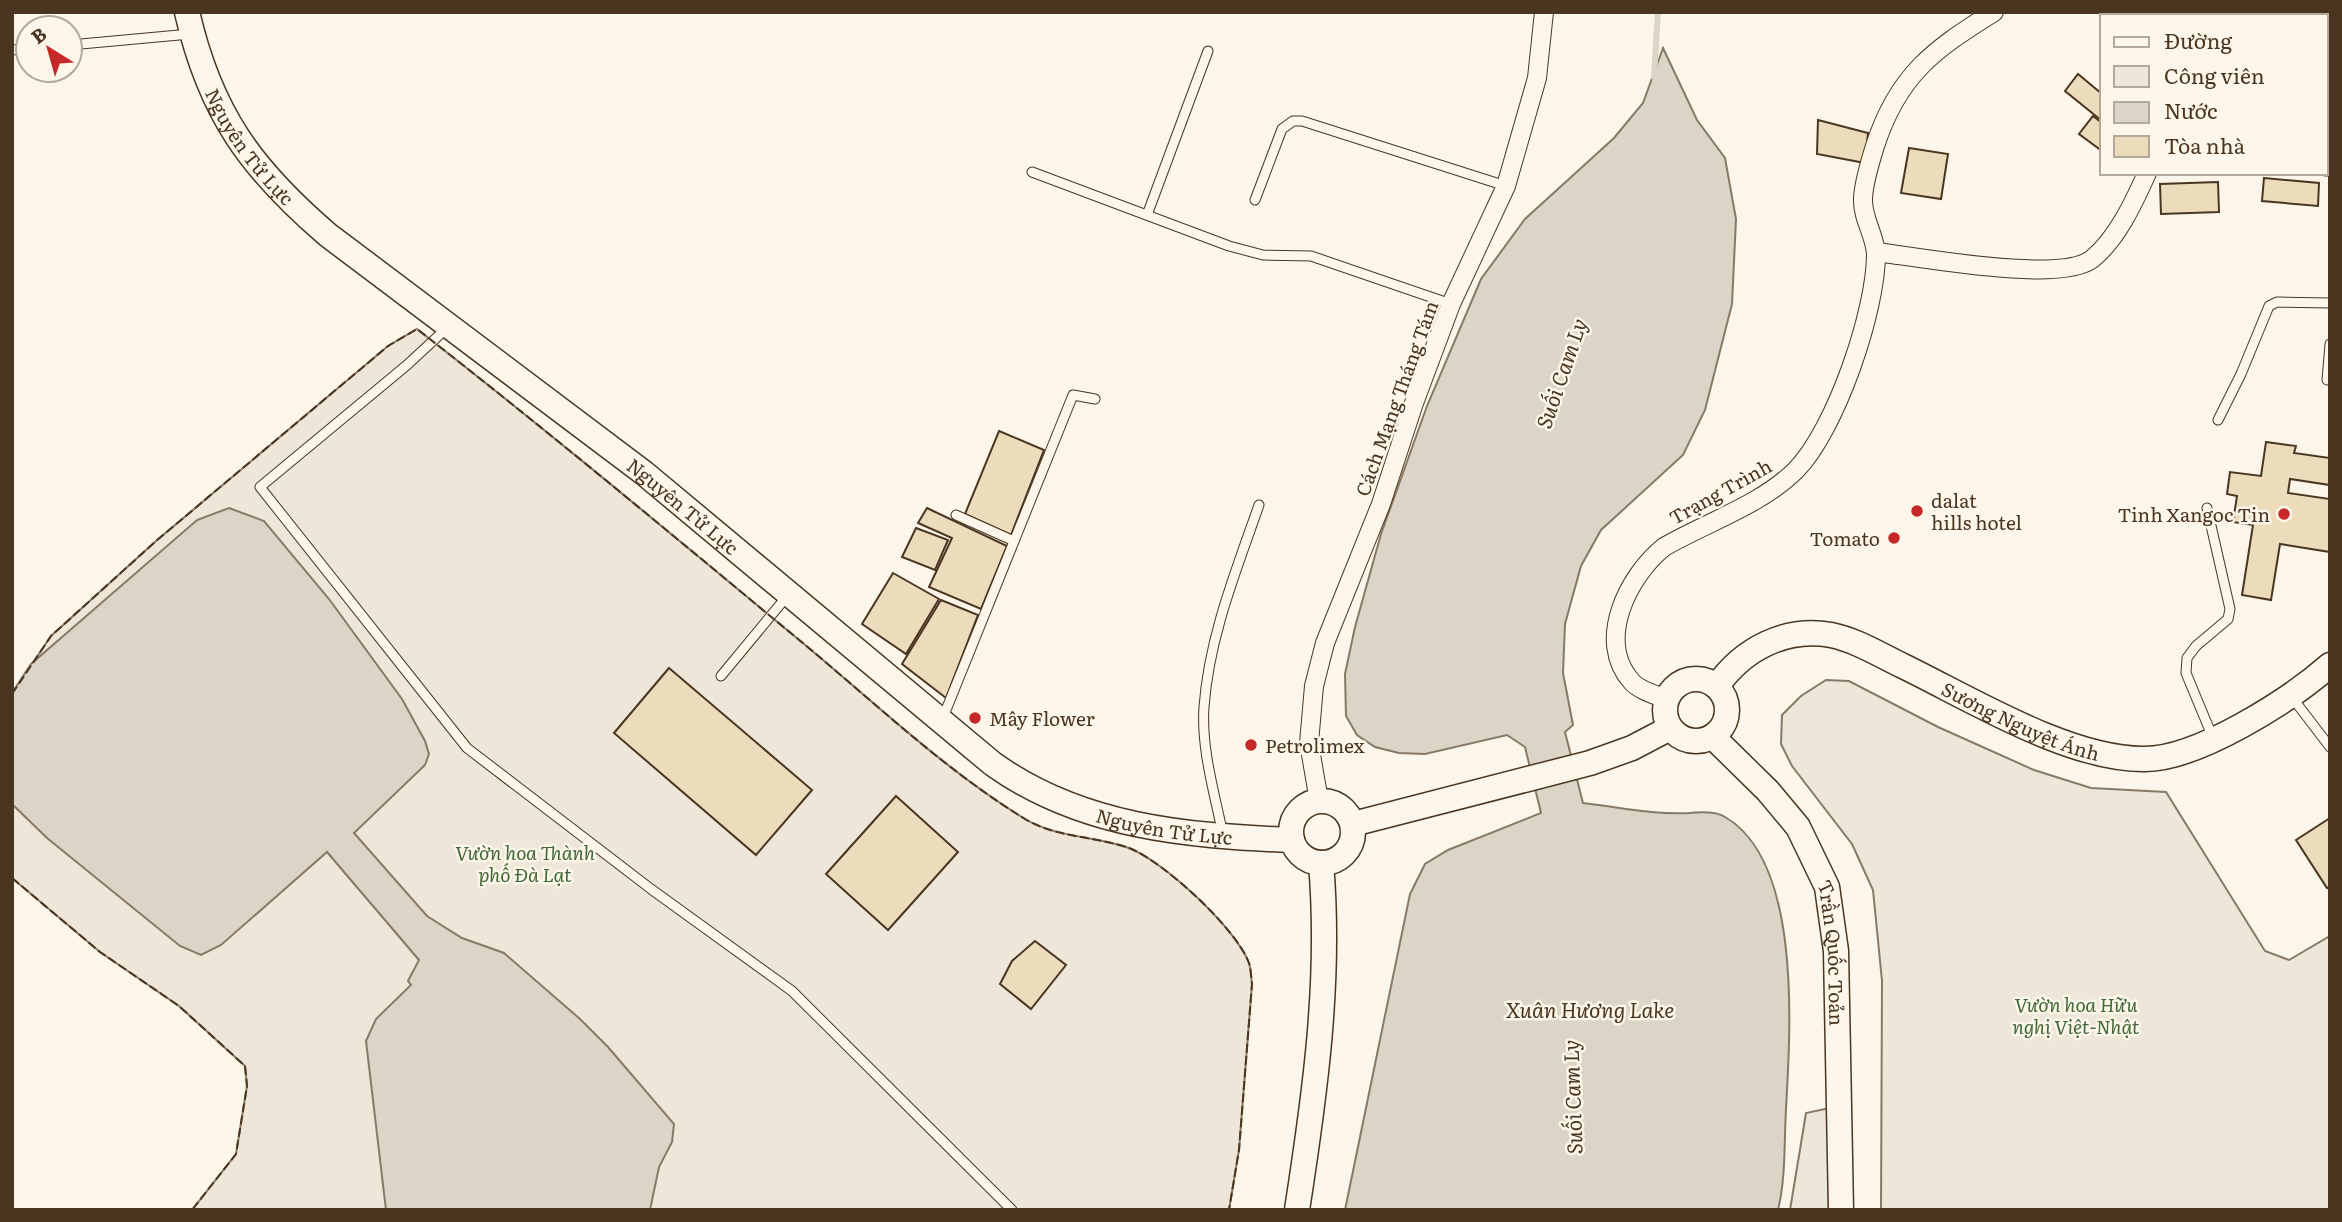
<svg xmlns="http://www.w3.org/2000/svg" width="2342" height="1222" viewBox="0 0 2342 1222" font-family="Literata,serif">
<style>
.green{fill:#ede6d9;stroke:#887966;stroke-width:2}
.water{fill:#dcd4c6;stroke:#887966;stroke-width:2}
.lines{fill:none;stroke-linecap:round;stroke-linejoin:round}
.stream{stroke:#dcd4c6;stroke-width:6}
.building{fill:#ecdcbc;stroke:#4a3520;stroke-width:2}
.service-casing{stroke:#4a3520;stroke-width:11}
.minor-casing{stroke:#4a3520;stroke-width:20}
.secondary-casing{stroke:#4a3520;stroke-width:27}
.service{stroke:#fbf6e9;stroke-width:9}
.minor{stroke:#fbf6e9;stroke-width:18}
.secondary{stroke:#fbf6e9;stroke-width:24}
.fence{stroke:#4a3520;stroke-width:2;stroke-dasharray:9 3.5;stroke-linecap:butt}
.poi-dot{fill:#c62828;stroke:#fbf6e9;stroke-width:2.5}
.labels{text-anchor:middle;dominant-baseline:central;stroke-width:5;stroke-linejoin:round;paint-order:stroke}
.street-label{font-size:19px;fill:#4a3520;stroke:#fbf6e9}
.poi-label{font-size:19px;fill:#4a3520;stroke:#fbf6e9;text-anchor:start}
.park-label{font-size:19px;font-style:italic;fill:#436837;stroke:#fbf6e9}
.water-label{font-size:21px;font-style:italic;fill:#4a3520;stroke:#fbf6e9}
</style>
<rect width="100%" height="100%" fill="#fbf6e9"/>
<g class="green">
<path d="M417,329C548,431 676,538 804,644C875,703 945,770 1025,819C1057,838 1095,836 1129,848C1163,861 1236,928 1249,963C1251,969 1251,977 1252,984L1239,1150L1229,1210H192L236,1154L247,1086L245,1066L179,1006L100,952L12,878V694L51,636L156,541L388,346Z"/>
<path d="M1826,680L1849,681L1938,727L2034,770L2091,788L2166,792L2265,951L2289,960L2330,936V1210H1881L1882,981L1873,890L1852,844L1792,766L1781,744L1782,715L1801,696Z"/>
<path d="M1830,1108L1833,1210H1790L1806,1113Z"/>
</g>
<g class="water">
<path d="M1663,48L1697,120L1725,158L1736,219L1732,304L1705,410L1683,455L1601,530L1581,566L1565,624L1563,673L1573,725L1565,732L1583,803C1619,807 1653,815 1689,813C1700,812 1716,811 1725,817C1803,862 1790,1034 1786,1109C1784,1142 1786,1177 1778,1210H1345L1410,894L1425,864L1448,850L1541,813L1525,747L1507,735L1425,754L1399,753L1375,747L1357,735L1346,716L1345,674L1355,627L1381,534L1427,406L1481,279L1525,219L1614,138L1643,103Z"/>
<path d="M229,508L264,521L329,599L402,699L425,741L429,754L425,765L354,833L427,916L462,938L504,953L580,1019L608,1047L674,1124L672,1142L659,1167L650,1210H386L366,1041L376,1019L411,985L408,981L419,960L327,852L221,945L201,955L180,946L47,838L12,804V693L31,664L197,520Z"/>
</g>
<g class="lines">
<path class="stream" d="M1654,77L1658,12"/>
</g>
<g class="building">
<path d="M2078,74L2102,94V121L2065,91Z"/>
<path d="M2093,116L2102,123V151L2079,134Z"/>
<path d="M1818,120L1868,133L1865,163L1817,154Z"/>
<path d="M1909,148L1948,154L1941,199L1901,193Z"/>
<path d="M2264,178L2319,183L2318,206L2262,201Z"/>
<path d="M2218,182L2219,212L2161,214L2160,184Z"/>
<path d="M999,431L1044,450L1011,535L965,514Z"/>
<path d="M2266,442L2296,446L2294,453L2330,458V485L2290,479L2288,493L2330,499V552L2280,544L2271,600L2242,595L2253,525L2233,522L2237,496L2227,494L2230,472L2261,476Z"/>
<path d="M927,508L1007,546L981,609L929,587L952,538L918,523Z"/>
<path d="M916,528L948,540L935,570L902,557Z"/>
<path d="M893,573L939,599L906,654L862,624Z"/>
<path d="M941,600L978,615L946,698L902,664Z"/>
<path d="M669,668L812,790L756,855L614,733Z"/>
<path d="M896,796L958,852L888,930L826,874Z"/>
<path d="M2330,818V886L2327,888L2296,840Z"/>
<path d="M1035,941L1066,965L1031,1009L1000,984L1012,961Z"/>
</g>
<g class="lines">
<defs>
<g id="service">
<path d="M70,45L190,34"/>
<path d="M12,50L28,49"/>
<path d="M2326,171H2330"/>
<path d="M1032,172L1229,246L1263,255L1311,256L1451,304"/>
<path d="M1255,200L1282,129L1293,121H1302L1506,186"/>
<path d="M1147,215L1208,51"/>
<path d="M448,327L407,365L260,487L467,748L651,889L792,991L1012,1210"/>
<path d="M2327,380L2330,344"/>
<path d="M2218,420L2241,374L2269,306L2277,302L2330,303"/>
<path d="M2207,508L2230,609L2228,619L2196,646L2187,658L2186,673L2213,738"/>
<path d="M956,515L1014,541"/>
<path d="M721,676L788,595"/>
<path d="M2291,696L2330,747"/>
<path d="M942,720L1073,395L1095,399"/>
<path d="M1223,835C1215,795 1201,749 1204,707C1209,637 1236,571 1259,505"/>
</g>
<g id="minor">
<path d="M2283,16L2298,12"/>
<path d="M1876,252C1919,257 2061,284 2092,259C2117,239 2134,202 2147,173"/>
<path d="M1666,699C1656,695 1639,690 1632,682C1595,641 1628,576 1664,547C1707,522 1761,505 1796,470C1836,429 1876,311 1876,254C1875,235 1862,218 1863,198C1864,181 1870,162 1875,146C1898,75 1933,50 1994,12"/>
<path d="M1319,801L1309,743L1314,686L1325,643L1381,504L1414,403L1451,304L1506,186L1537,78L1544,12"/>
</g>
<g id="secondary">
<path id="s1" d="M187,12C210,113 251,169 328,235L644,473L993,764C1081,827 1187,836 1292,840"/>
<circle cx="1696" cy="710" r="31"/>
<path id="s2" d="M1717,686C1743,649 1785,627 1831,635C1856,640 1880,655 1903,666C1971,699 2068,759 2143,759C2197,760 2290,700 2330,665"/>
<path id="s3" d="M1713,737L1768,791L1798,827L1827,887L1836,951L1841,1210"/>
<circle cx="1322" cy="832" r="31"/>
<path d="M1353,824L1590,763L1632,748L1670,728"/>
<path d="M1297,1210C1315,1094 1331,980 1321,863"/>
</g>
</defs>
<use href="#service" class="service-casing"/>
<use href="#minor" class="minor-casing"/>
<use href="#secondary" class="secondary-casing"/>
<use href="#service" class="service"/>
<use href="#minor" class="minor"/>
<use href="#secondary" class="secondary"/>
<g class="fence">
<path d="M12,694L51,636L156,541L388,346L417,329C548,431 676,538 804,644C875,703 945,770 1025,819C1057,838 1095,836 1129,848C1163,861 1236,928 1249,963C1251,969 1251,977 1252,984L1239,1150L1229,1210"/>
<path d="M12,878L100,952L179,1006L245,1066L247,1086L236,1154L192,1210"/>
</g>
</g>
<g class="poi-dot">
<circle cx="1917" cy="511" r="7"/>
<circle cx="2284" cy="514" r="7"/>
<circle cx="1894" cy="538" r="7"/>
<circle cx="975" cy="718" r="7"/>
<circle cx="1251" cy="745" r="7"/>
</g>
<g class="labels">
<g class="street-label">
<text stroke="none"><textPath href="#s1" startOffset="150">Nguyên Tử Lực</textPath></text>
<text transform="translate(1396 398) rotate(-70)">Cách Mạng Tháng Tám</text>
<text transform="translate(1720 491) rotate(-29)">Trạng Trình</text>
<text stroke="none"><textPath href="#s1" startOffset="716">Nguyên Tử Lực</textPath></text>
<text stroke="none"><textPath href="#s2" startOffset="341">Sương Nguyệt Ánh</textPath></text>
<text stroke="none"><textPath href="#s1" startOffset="1304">Nguyên Tử Lực</textPath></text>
<text stroke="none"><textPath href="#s3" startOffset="257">Trần Quốc Toản</textPath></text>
</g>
<g class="poi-label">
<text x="1931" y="500">dalat<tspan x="1931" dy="22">hills hotel</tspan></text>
<text x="2270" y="514" text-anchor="end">Tinh Xangoc Tin</text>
<text x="1880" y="538" text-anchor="end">Tomato</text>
<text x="989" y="718">Mây Flower</text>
<text x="1265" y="745">Petrolimex</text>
</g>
<g class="park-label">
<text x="525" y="852">Vườn hoa Thành<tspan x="525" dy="22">phố Đà Lạt</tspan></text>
<text x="2076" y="1004">Vườn hoa Hữu<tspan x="2076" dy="22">nghị Việt-Nhật</tspan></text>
</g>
<g class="water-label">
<text transform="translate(1560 373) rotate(-71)">Suối Cam Ly</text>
<text x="1590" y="1008">Xuân Hương Lake</text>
<text transform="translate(1571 1097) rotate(-92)">Suối Cam Ly</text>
</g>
</g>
<rect width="2342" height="1222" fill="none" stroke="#4a3520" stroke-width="28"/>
<rect x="2100" y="14" width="228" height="161" fill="#fbf6e9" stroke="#b4a999" stroke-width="2"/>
<rect x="2114" y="37" width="35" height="10" fill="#fbf6e9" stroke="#b4a999" stroke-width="2"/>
<text x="2164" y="49" font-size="21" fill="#4a3520">Đường</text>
<rect x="2114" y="66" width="35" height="21" fill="#ede6d9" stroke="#b4a999" stroke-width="2"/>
<text x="2164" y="84" font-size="21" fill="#4a3520">Công viên</text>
<rect x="2114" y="102" width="35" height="21" fill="#dcd4c6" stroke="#b4a999" stroke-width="2"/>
<text x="2164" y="119" font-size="21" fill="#4a3520">Nước</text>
<rect x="2114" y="136" width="35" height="21" fill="#ecdcbc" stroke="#b4a999" stroke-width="2"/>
<text x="2164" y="154" font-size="21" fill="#4a3520">Tòa nhà</text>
<g transform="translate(49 49) rotate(323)"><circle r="33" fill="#fbf6e9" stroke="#b4a999" stroke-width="2"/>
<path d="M0-5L12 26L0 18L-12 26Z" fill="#c62828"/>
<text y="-10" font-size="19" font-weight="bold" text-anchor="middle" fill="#4a3520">B</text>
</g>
</svg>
